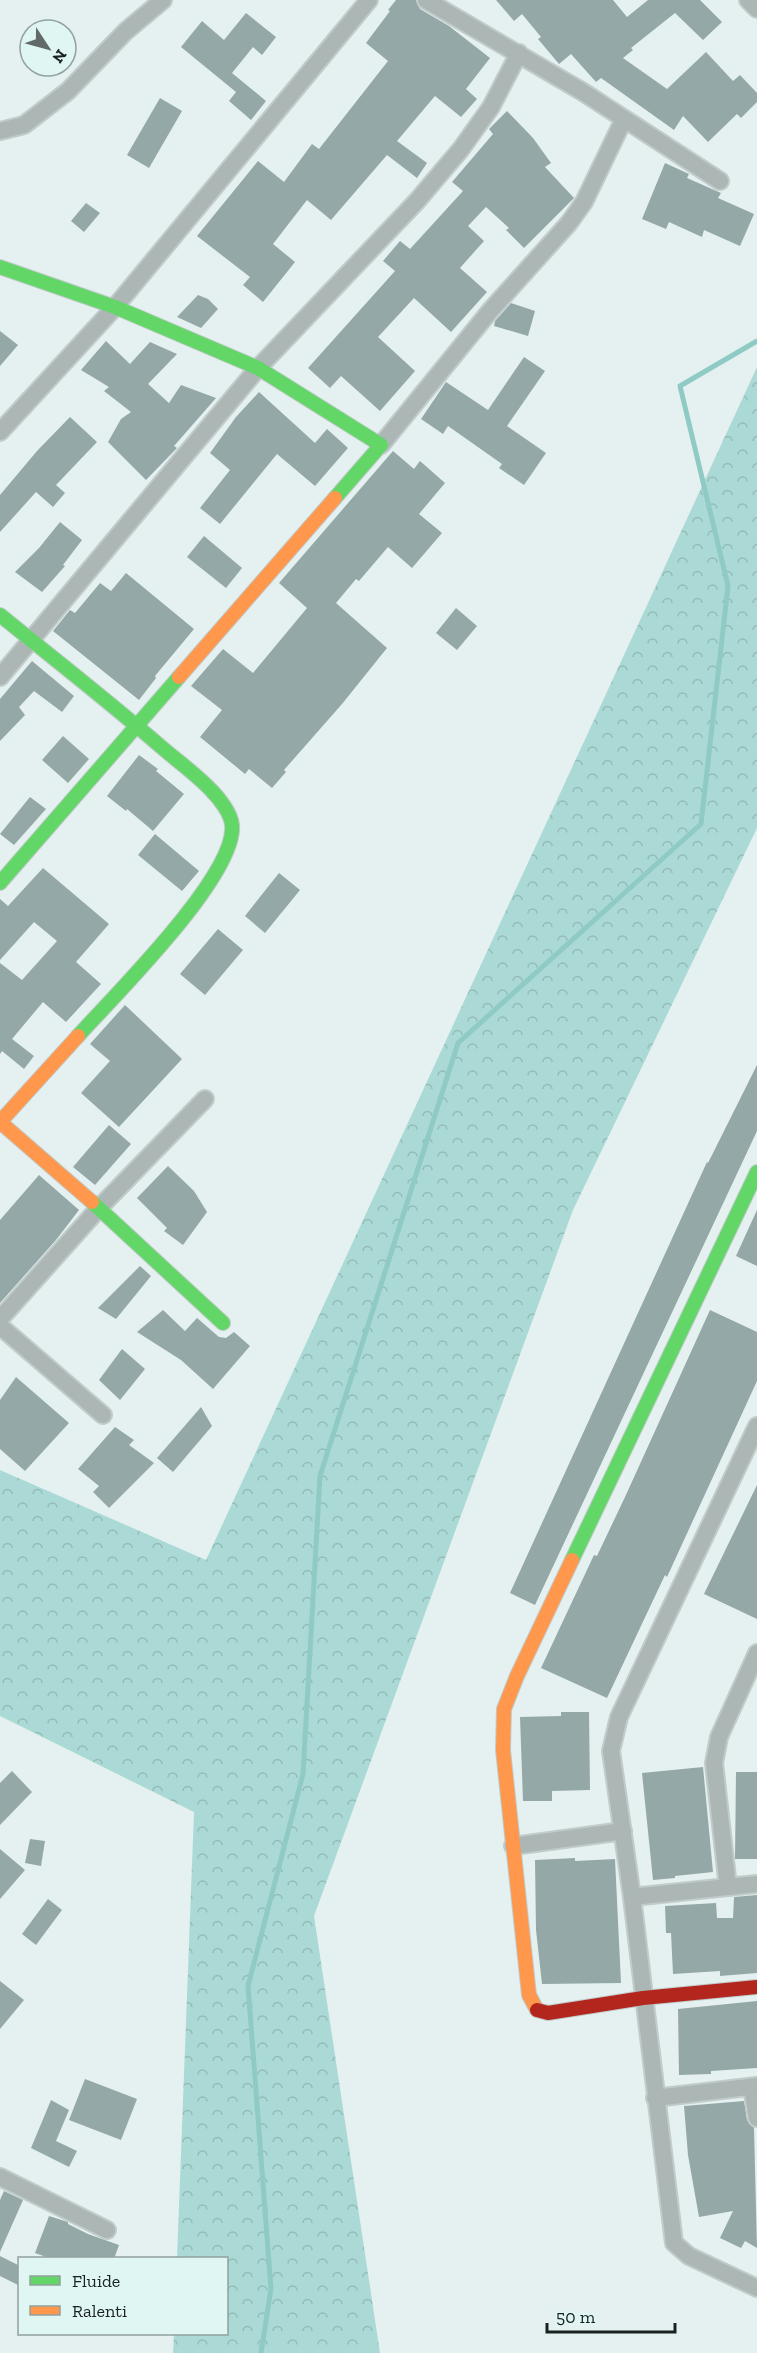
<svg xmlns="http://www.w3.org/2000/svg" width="757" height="2353" viewBox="0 0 757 2353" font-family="'Zilla Slab',serif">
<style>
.forest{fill:url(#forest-crowns)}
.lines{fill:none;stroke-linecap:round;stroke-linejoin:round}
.stream{stroke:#90cac5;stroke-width:5}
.building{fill:#94a8a7}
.street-casing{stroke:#c1cbca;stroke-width:20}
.fast-casing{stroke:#c1cbca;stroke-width:16}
.slow-casing{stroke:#c1cbca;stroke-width:16}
.jam-casing{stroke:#c1cbca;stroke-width:16}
.street{stroke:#abb6b5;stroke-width:16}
.fast{stroke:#63d668;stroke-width:14}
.slow{stroke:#ff974d;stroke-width:14}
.jam{stroke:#b3261e;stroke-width:14}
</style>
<defs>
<pattern id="forest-crowns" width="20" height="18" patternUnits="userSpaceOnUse" patternTransform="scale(1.5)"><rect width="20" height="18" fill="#abdad6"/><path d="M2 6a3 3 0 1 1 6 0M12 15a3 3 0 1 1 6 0" fill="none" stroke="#93bbb7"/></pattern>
</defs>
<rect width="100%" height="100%" fill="#e5f1f0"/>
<path class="forest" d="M757,367V828L573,1210L314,1916L380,2353H173L174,2334H226V2258H177L194,1812L0,1716V1470L206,1560Z"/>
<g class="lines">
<path class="stream" d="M261,2353L271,2289L248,1986L303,1774L320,1476L458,1043L701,824L728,586L680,386L757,341"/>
</g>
<g class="building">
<path d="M396,0H416L420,9L449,26L490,58L466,89L477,99L461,117L435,96L397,141L427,163L417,178L387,155L331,220L307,200L273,244L295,262L263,302L243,285L250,277L197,236L258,161L284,182L312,144L319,149L388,61L366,43L390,11L388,10Z"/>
<path d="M496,0H613L627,17L648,0H700L722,22L703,40L675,13L631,48L633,50L623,58L667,89L706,52L733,81L740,75L757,93V102L741,118L737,114L708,142L683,116L674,130L601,78L596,82L571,54L559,64L538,39L541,37L522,14L514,21Z"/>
<path d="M246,13L276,37L262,55L253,47L232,73L266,101L251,120L229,101L236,92L181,47L202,21L224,40Z"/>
<path d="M160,98L182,111L149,168L127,155Z"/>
<path d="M507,111L533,138L551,163L545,167L574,198L524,248L506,230L509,228L486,207L468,226L484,241L460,268L487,292L451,332L414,298L378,337L415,371L380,411L341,376L330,388L308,368L395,271L383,261L400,241L410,249L463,191L452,182L493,134L489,129Z"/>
<path d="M665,163L689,174L687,178L721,193L718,198L754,214L740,246L704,230L702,237L669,222L666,229L642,219Z"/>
<path d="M86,203L100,213L84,232L71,221Z"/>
<path d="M198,295L208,299L218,309L201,328L177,317Z"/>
<path d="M511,303L535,311L528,336L494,326L495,321Z"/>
<path d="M0,331L18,345L0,366Z"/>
<path d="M106,341L130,364L150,342L177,354L148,384L169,403L181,385L216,398L174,446L177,448L146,480L108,442L121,419L131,412L104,391L109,387L81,370Z"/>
<path d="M524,357L545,371L507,426L546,453L524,485L499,468L502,464L448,426L443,434L421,419L446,382L488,410Z"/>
<path d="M259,392L315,443L327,429L348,448L315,486L277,454L220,524L200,508L230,470L210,453L236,417Z"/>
<path d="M70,417L97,442L56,485L65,493L53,507L36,492L0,532V495L37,451Z"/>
<path d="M393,451L414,469L420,461L445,483L419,514L442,533L412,568L388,547L359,581L356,579L336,603L387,648L342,704L284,770L286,772L272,788L249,769L245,774L200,737L222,710L191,686L223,649L253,673L307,608L279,583Z"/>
<path d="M60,522L82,540L63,565L65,566L42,592L15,572L39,548Z"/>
<path d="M204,536L242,568L226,588L187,557Z"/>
<path d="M126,573L194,629L155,676L156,678L139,700L53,631L70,610L75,613L100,583L111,591Z"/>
<path d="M456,608L477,626L457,650L436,633Z"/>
<path d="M32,661L74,696L62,712L34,691L19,707L25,715L0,741V699Z"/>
<path d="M63,736L89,759L68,783L42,760Z"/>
<path d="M139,755L158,769L156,771L184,794L153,831L127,809L126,811L107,796Z"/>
<path d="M30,797L46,809L14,845L0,834Z"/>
<path d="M155,834L199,871L182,891L138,855Z"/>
<path d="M43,868L109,924L76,962L101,984L66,1022L43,1002L12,1039L34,1056L24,1069L2,1051L0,1054V963L22,980L57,941L34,922L0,960V899L8,906Z"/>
<path d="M279,873L300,890L265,933L245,916Z"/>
<path d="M218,929L243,950L205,995L180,974Z"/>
<path d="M125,1005L182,1059L119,1127L81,1093L110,1061L90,1044Z"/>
<path d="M757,1065V1131L535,1605L510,1593L707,1162L708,1163Z"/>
<path d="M109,1125L131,1144L95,1185L73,1167Z"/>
<path d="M168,1166L194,1191L207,1212L183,1245L164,1231L167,1228L137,1198Z"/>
<path d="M39,1175L79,1210L56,1240L0,1303V1220Z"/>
<path d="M757,1210V1266L736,1256Z"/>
<path d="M140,1266L151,1276L116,1319L98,1308Z"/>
<path d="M163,1310L185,1331L197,1318L219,1337L226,1338L234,1332L250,1346L213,1389L181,1360L137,1332Z"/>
<path d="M710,1310L757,1332V1381L667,1577L665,1575L607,1698L541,1668L594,1555L597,1556L625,1497Z"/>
<path d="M122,1349L145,1369L120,1400L99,1380Z"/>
<path d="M16,1377L69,1423L25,1471L0,1449V1400Z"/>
<path d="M201,1407L212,1426L173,1472L157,1458Z"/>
<path d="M115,1427L134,1440L129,1445L154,1463L109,1508L93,1492L99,1486L78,1469Z"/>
<path d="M757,1485V1619L704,1594Z"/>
<path d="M561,1712H589L590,1790L552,1791V1801H523L520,1717L561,1716Z"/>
<path d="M703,1767L713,1872L675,1876V1878L653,1880L642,1773Z"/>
<path d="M12,1771L32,1792L0,1825V1783Z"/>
<path d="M736,1772H757V1859H735Z"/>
<path d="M30,1839L45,1841L41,1866L25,1863Z"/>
<path d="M0,1849L25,1870L0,1899Z"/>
<path d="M575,1858V1861L615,1859L621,1983L542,1984L536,1930L535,1860Z"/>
<path d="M757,1895V1973L720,1976V1971L673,1974L671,1933H666L665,1906L716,1903L717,1918H733L734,1897Z"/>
<path d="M48,1899L62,1910L36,1945L22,1934Z"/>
<path d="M0,1981L24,2000L0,2029Z"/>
<path d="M757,2001V2068L711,2071V2074L679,2075L678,2009Z"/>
<path d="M85,2079L137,2099L121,2140L69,2120Z"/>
<path d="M51,2100L69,2110L56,2141L77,2151L69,2167L31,2148Z"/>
<path d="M744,2101L747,2120L754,2128L757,2248L745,2241L741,2248L720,2238L733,2211L699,2217L688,2155L684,2106Z"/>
<path d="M4,2191L23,2200L0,2252V2200Z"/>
<path d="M49,2216L68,2222V2224L88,2234L119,2245L114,2259H52L35,2253Z"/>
<path d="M0,2256L20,2266V2286L0,2276Z"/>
</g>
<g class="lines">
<defs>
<g id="street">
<path d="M426,0L583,92L720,181"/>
<path d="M748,0L757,9"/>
<path d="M0,131L24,125L68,91L126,31L163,0"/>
<path d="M0,432L115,307L369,0"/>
<path d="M381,445L490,311L569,223L584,202L624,119"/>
<path d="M0,677L258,368L417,201L461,149L491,107L519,53"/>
<path d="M0,1319L99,1208L205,1099"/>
<path d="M0,1326L103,1415"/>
<path d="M757,1426L619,1717L611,1751L632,1897L674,2243L689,2256L757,2288"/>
<path d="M513,1846L623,1831"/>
<path d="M728,1887L714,1763L719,1737L757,1653"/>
<path d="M632,1897L757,1884"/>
<path d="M752,2087L757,2118"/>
<path d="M655,2098L757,2086"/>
<path d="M0,2177L107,2230"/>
</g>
<g id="fast">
<path d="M0,267L115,307L258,368L381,445L335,498"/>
<path d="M0,615C53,658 107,700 159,745C176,760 196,774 211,790C219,798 231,813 232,825C237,875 113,997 78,1036"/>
<path d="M0,883L179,677"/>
<path d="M92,1202L223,1323"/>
<path d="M572,1560L757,1172"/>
</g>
<g id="slow">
<path d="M179,677L335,498"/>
<path d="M78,1036L0,1122L92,1202"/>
<path d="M537,2010L529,1995L503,1750L504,1709L517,1676L572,1560"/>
</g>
<path id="jam" d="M537,2010L548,2013L643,1998L757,1987"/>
</defs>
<use href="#street" class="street-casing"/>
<use href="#fast" class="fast-casing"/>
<use href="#slow" class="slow-casing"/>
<use href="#jam" class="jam-casing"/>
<use href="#street" class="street"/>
<use href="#fast" class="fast"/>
<use href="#slow" class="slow"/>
<use href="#jam" class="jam"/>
</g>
<rect x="18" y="2257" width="210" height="78" fill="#e0f6f3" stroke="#91a19f" stroke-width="1.5"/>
<rect x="30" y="2276" width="30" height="9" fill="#63d668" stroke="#91a19f" stroke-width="1.5"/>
<text x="72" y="2287" font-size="18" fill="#1a2221">Fluide</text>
<rect x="30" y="2306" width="30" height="9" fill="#ff974d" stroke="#91a19f" stroke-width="1.5"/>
<text x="72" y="2317" font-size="18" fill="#1a2221">Ralenti</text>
<g transform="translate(48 48) rotate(126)"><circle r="28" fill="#e0f6f3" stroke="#91a19f" stroke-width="1.5"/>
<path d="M0-4.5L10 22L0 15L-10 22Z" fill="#616a69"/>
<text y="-9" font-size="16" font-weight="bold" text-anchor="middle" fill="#1a2221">N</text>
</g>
<path d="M547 2323v9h128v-9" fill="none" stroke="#1a2221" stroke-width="3"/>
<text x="556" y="2323" font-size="18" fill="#1a2221" stroke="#e0f6f3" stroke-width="4.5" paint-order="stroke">50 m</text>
</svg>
